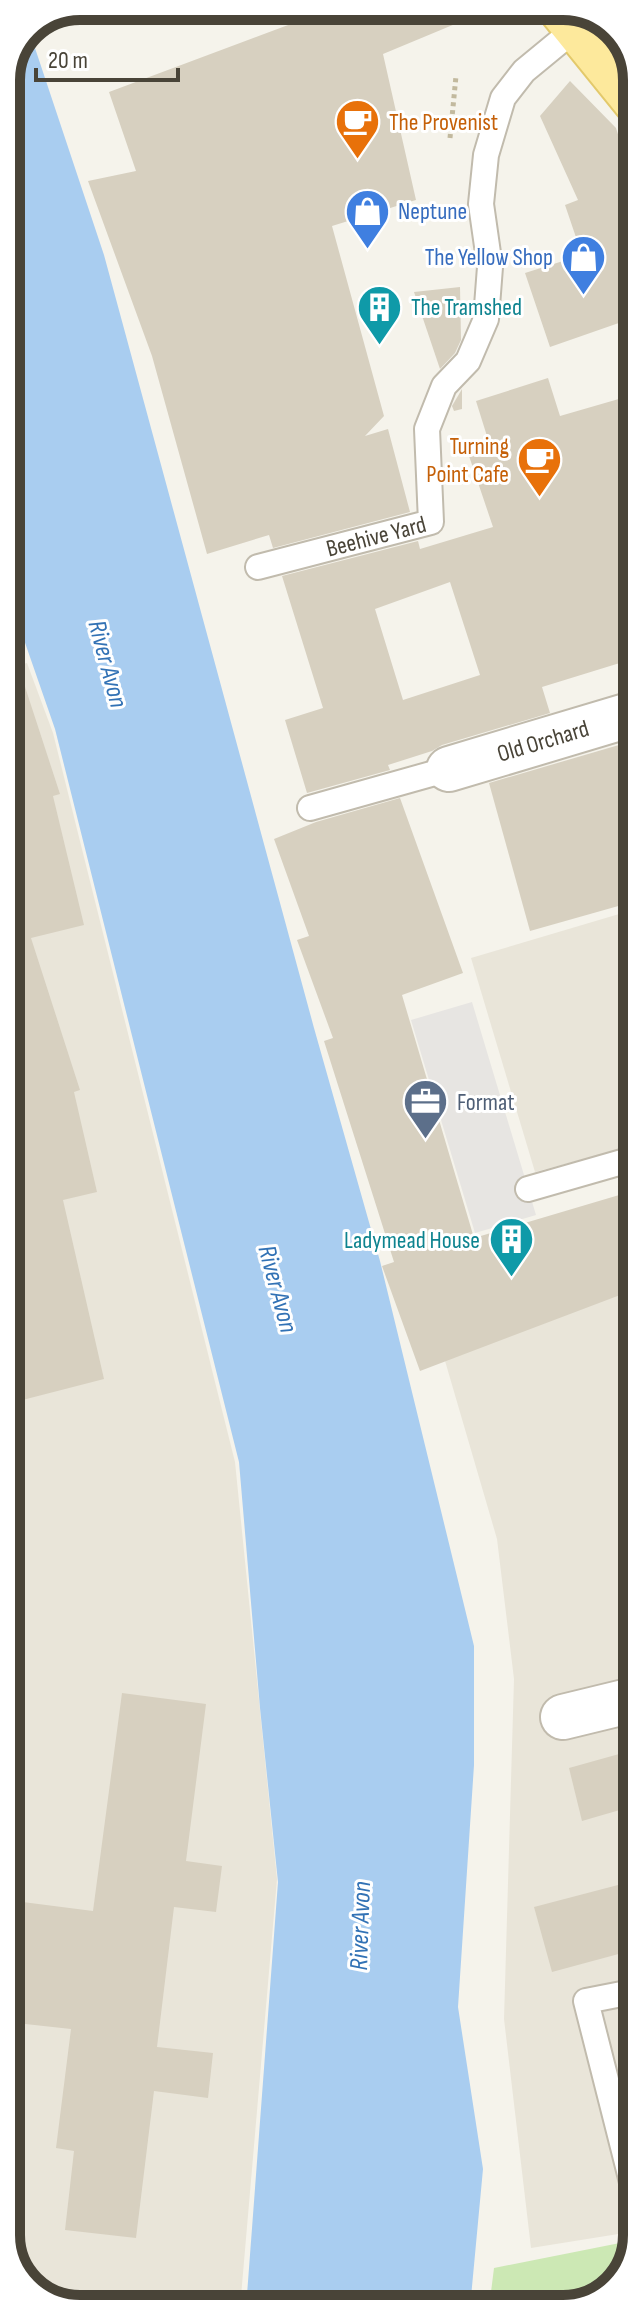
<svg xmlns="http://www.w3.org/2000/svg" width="643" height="2315" viewBox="0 0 643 2315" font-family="'Sofia Sans Condensed',sans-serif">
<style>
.residential{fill:#e9e5d9}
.green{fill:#cce8b4}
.parking{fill:#e7e5e2}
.water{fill:#a9cdf0}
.building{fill:#d7d0c0;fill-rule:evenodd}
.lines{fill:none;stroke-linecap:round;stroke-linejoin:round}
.lane-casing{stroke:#c1bbad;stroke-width:28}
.street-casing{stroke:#c1bbad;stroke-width:48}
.primary-casing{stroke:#e3c96b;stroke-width:48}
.path{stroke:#c2b99e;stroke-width:5;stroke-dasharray:4 4;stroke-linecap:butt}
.lane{stroke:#fff;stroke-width:24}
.street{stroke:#fff;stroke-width:44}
.primary{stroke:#fde99c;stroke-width:44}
.labels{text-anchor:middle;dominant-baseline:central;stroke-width:6;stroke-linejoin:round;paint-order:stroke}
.food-label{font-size:24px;fill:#c56008;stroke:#fff;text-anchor:start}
.shop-label{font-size:24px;fill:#366cbe;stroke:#fff;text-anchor:start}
.culture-label{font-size:24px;fill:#0d838f;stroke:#fff;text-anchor:start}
.street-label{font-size:24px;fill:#494438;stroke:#fff}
.service-label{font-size:24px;fill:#4e5e75;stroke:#fff;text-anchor:start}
.water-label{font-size:26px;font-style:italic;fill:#3272b5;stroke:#fff}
.rim{fill:none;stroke:#494438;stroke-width:10}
</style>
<rect width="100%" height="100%" fill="#f5f3eb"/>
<g class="residential">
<path d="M27,663L53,733L235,1462L277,1879L240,2308H71L31,2290L8,2250L6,668Z"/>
<path d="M636,909V1145L535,1172L471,958Z"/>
<path d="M636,1266L637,2231L531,2248L504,2019L514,1679L497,1539L436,1330Z"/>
</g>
<path class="green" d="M635,2240L621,2280L578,2307L489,2308L494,2268Z"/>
<path class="parking" d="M472,1002L536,1215L475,1233L411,1020Z"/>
<path class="water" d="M28,27L104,255L314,1028L380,1261L474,1646V1765L458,2007L483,2169L470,2308H246L278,1882L260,1708L239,1462L55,729L6,588V80Z"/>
<g class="building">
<path d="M339,6L496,7L383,54L416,200L332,226L384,416L365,436L388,429L410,512L273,548L269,535L207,554L152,356L88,181L136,171L109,92Z"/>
<path d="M570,81L616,128L636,191V317L550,347L525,273L582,255L565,205L578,200L540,116Z"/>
<path d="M460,287L461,340L455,353L440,369L414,292Z"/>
<path d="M548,378L560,416L636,394V658L542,687L550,713L442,745L432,751L388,765L390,770L307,793L285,720L323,708L282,576L418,541L420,549L493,527L469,456L491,449L476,401ZM450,582L480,675L403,700L375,609Z"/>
<path d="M462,389V409L454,411L452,406Z"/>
<path d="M14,653L60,794L53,796L84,925L31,938L80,1090L74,1092L97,1192L63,1200L104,1379L7,1404V1213L17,1211L7,1168L6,654Z"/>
<path d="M636,740V901L530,931L489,783Z"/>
<path d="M400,798L463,973L402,995L474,1238L636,1190V1289L420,1371L382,1266L394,1262L324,1041L333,1038L297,940L309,936L274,839L316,822Z"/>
<path d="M122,1693L206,1704L186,1861L222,1866L216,1912L174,1907L157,2047L213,2053L208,2098L154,2091L136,2238L65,2230L74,2151L56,2148L71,2029L7,2022V1900L93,1911Z"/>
<path d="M637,1749V1805L582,1821L569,1768Z"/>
<path d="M637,1880V1949L552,1972L534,1907Z"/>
</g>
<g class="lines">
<defs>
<g id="lane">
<path id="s1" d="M258,567L431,522L427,429L444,386L468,361L486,319L490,267L481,204L486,155L503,98L524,71L575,29"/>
<path d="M310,808L449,769"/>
<path d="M528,1189L636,1158"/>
<path d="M636,2198L586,2001L637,1991"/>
</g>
<g id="street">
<path id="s2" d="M449,769L636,713"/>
<path d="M563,1717L637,1699"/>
</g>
<path id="primary" d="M559,7L636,102"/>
</defs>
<use href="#lane" class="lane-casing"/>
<use href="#street" class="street-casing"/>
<use href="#primary" class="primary-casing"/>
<path class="path" d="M450,138L456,76"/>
<use href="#lane" class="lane"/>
<use href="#street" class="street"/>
<use href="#primary" class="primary"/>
</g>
<defs>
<symbol id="cafe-pin" viewBox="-11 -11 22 30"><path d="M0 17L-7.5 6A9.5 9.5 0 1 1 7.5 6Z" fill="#e8710a" stroke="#fff"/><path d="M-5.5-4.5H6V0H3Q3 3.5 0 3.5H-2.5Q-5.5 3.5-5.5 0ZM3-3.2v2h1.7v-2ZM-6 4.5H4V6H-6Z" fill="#fff"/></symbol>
<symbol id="shop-pin" viewBox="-11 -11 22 30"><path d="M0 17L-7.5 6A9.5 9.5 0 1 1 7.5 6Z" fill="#3f7fe0" stroke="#fff"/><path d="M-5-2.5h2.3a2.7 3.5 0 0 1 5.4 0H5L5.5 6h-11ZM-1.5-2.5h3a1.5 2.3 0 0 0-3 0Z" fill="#fff"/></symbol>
<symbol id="building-pin" viewBox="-11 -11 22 30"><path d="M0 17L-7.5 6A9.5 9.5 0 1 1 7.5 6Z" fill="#0f9aa8" stroke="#fff"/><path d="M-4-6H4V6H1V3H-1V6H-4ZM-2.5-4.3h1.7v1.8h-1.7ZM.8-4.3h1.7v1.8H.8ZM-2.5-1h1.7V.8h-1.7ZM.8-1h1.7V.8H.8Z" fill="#fff"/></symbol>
<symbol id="office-pin" viewBox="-11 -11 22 30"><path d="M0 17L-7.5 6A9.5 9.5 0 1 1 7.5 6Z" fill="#5c6f8a" stroke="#fff"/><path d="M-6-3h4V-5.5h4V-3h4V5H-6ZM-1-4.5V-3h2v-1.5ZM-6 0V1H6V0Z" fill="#fff"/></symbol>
</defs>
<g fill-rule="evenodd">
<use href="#cafe-pin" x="332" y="96" width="51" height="69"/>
<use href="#shop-pin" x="342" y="186" width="51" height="69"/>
<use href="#shop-pin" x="558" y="232" width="51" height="69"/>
<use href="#building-pin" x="354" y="282" width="51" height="69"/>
<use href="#cafe-pin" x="514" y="434" width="51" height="69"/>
<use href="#office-pin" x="400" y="1076" width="51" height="69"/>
<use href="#building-pin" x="486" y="1214" width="51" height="69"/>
</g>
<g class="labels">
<g class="food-label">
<text x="389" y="122">The Provenist</text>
<text x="509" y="446" text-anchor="end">Turning<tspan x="509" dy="28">Point Cafe</tspan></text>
</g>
<g class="shop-label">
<text x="398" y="211">Neptune</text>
<text x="553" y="257" text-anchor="end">The Yellow Shop</text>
</g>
<g class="culture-label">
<text x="411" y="307">The Tramshed</text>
<text x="480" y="1240" text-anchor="end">Ladymead House</text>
</g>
<g class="street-label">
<text stroke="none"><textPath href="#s1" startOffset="122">Beehive Yard</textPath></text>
<text stroke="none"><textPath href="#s2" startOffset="98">Old Orchard</textPath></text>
</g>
<g class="service-label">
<text x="457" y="1102">Format</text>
</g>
<g class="water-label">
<text transform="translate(107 664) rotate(75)">River Avon</text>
<text transform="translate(277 1289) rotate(75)">River Avon</text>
<text transform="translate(361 1926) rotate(-88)">River Avon</text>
</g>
</g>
<path d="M0 0H643V2315H0ZM80 20H563A60 60 0 0 1 623 80V2235A60 60 0 0 1 563 2295H80A60 60 0 0 1 20 2235V80A60 60 0 0 1 80 20Z" fill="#fff" fill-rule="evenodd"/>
<path class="rim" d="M80 20H563A60 60 0 0 1 623 80V2235A60 60 0 0 1 563 2295H80A60 60 0 0 1 20 2235V80A60 60 0 0 1 80 20Z"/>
<path d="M36 68v12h142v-12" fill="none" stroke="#494438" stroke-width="4"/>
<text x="48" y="68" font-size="24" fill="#494438" stroke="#ffffff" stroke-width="6" paint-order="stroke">20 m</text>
</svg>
